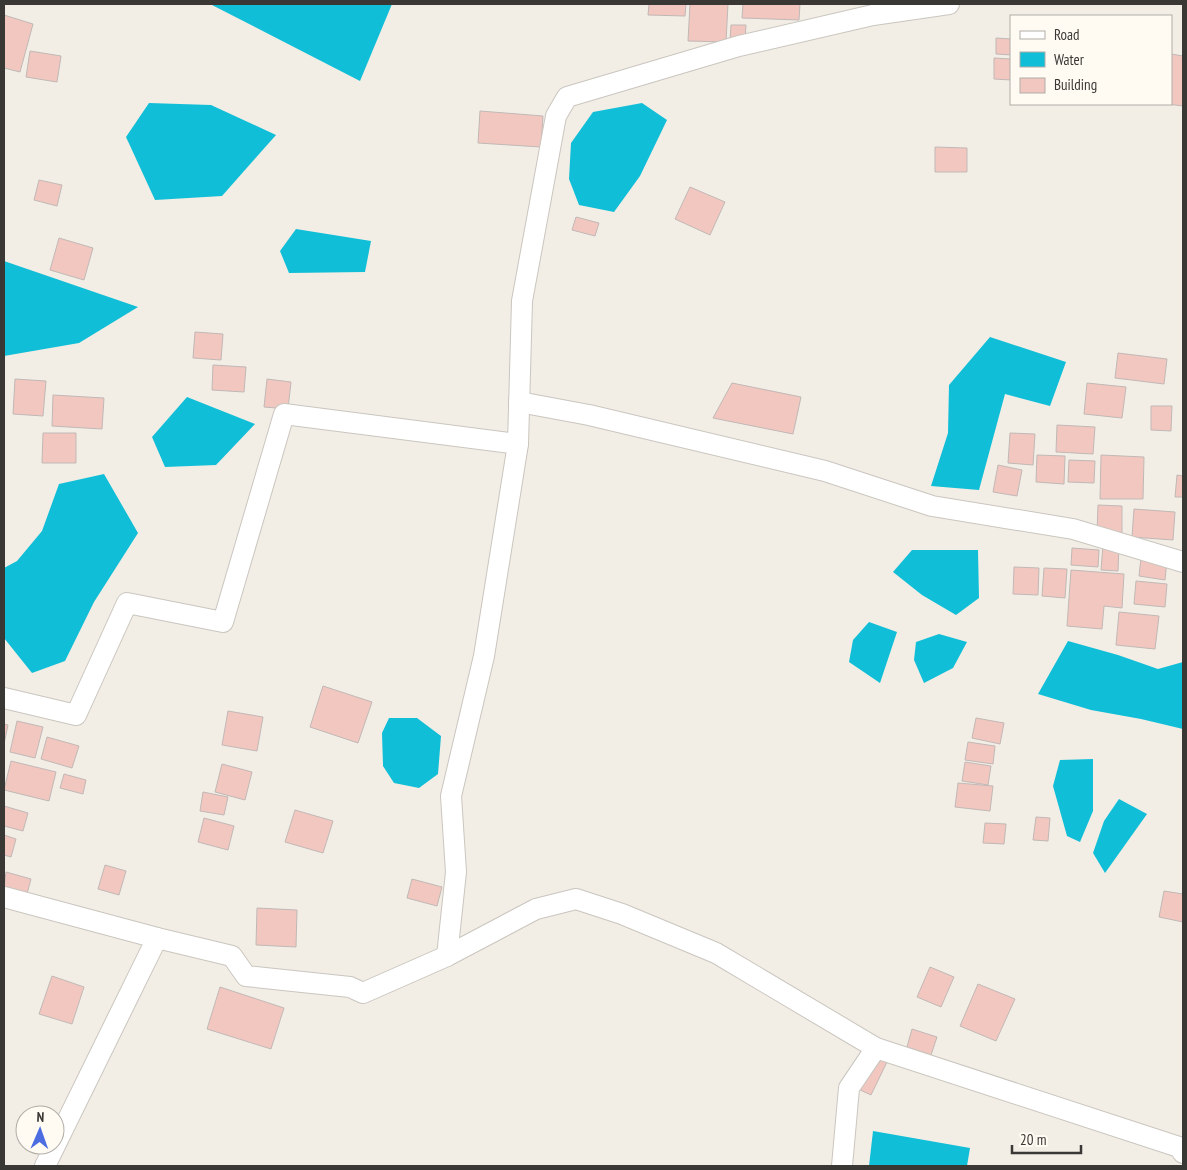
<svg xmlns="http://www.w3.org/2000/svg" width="1187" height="1170" viewBox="0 0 1187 1170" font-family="'PT Sans Narrow',sans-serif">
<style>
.water{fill:#11bed7}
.building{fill:#f2c7bf;stroke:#c1b8b6}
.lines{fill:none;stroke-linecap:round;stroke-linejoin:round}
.minor-casing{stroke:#cac6bf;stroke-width:22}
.minor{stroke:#fff;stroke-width:20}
</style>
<rect width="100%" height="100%" fill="#f2eee6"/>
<g class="water">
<path d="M210,4H392L360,81Z"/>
<path d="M149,103L211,105L276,135L222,196L155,200L126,137Z"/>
<path d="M642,103L667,120L640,176L614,212L579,205L569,179L571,143L593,112Z"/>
<path d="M296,229L371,241L365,272L289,273L280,251Z"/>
<path d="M4,261L138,307L79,343L4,356Z"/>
<path d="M990,337L1066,362L1050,406L1005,394L979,490L931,486L948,433L949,385Z"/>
<path d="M187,397L255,424L216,465L165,467L152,437Z"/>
<path d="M104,474L138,533L94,602L65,661L32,673L4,638V568L17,561L42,531L59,484Z"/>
<path d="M912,550H978L979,598L956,615L922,595L893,572Z"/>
<path d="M869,622L897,632L880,683L849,662L853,640Z"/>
<path d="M939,634L967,642L953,668L924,683L914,660L916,642Z"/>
<path d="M1068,641L1118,655L1158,669L1183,662V729L1141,719L1091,710L1038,694Z"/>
<path d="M389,718H417L441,736L438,774L419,788L394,783L383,766L382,733Z"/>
<path d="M1093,759V811L1080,842L1067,836L1053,786L1060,760Z"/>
<path d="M1119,799L1147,814L1105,873L1093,853L1104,821Z"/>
<path d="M873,1131L970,1148L967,1166H869Z"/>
</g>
<g class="building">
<path d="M649,4H686L685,16L648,15Z"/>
<path d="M690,4H728L726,42L688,41Z"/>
<path d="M743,4H800L799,20L742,18Z"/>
<path d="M4,15L33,24L20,72L4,68Z"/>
<path d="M731,25H746L745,41L730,40Z"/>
<path d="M996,38L1011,39V55L996,54Z"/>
<path d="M30,51L61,56L57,82L26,77Z"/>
<path d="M1171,54L1183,56V106L1167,104H1171Z"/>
<path d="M994,58L1011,59V80L994,79Z"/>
<path d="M480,111L543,116L541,147L478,143Z"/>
<path d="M935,147L967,148V172H935Z"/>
<path d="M39,180L62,185L57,206L34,200Z"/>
<path d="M690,187L725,202L710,235L675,219Z"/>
<path d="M576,217L599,223L595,236L572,230Z"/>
<path d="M59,238L93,248L84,280L50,270Z"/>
<path d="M195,332L223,334L221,360L193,358Z"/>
<path d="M1118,353L1167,359L1164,384L1115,378Z"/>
<path d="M213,365L246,367L244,392L212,390Z"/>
<path d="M15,379L46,381L43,416L13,414Z"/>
<path d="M267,379L291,382L288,409L264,407Z"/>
<path d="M732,383L801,397L793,434L713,418Z"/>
<path d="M1087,383L1126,387L1122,418L1084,414Z"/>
<path d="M53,395L104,398L102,429L52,426Z"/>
<path d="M1151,406H1172L1171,431L1151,430Z"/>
<path d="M1057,425L1095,427L1093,454L1056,452Z"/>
<path d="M43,433H76V463H42Z"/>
<path d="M1010,433L1035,434L1033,465L1008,463Z"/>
<path d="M1037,455L1065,456L1064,484L1036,482Z"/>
<path d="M1101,455L1144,457L1143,499H1100Z"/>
<path d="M1069,460L1095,461L1094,483L1068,482Z"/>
<path d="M998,465L1022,470L1017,496L993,492Z"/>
<path d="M1177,475L1183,476V497H1175Z"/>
<path d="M1098,505L1122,506V533L1097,532Z"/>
<path d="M1134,509L1175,512L1173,540L1132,537Z"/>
<path d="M1103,545L1119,546L1118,571L1101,570Z"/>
<path d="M1072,548L1099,550L1098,567L1071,565Z"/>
<path d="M1141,558L1167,561L1165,580L1139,576Z"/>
<path d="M1014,567L1039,568L1038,595L1013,594Z"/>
<path d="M1044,568L1067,569L1065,598L1042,596Z"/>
<path d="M1071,570L1124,574L1122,608L1104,606L1102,629L1067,626Z"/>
<path d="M1136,581L1167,584L1165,607L1134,604Z"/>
<path d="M1119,612L1159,616L1155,649L1116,645Z"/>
<path d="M323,686L372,702L358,743L310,727Z"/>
<path d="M228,711L263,717L257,751L222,745Z"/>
<path d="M976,718L1004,723L1000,744L972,738Z"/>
<path d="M17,721L43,727L35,758L10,752Z"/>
<path d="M4,724L8,725L4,744Z"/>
<path d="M47,737L79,746L72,768L41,759Z"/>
<path d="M968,742L995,746L993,764L965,760Z"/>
<path d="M11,761L56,772L49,801L4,790Z"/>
<path d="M965,762L991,766L988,785L962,781Z"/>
<path d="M222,764L252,772L245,800L215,792Z"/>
<path d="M64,774L86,780L83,794L60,788Z"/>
<path d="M958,783L993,786L990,811L955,807Z"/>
<path d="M203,792L228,797L224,815L200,811Z"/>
<path d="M4,806L28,813L23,831L4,826Z"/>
<path d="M295,810L333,821L323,853L285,842Z"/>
<path d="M1036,817L1050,818L1048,841L1033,840Z"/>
<path d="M204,818L234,826L228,850L198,842Z"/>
<path d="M985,823L1006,824L1004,844L983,843Z"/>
<path d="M4,835L16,839L11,857L4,855Z"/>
<path d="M105,865L126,871L119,895L98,889Z"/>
<path d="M6,872L31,879L27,894L4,888Z"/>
<path d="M412,879L442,887L437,906L407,898Z"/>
<path d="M1164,891L1183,894V922L1159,917Z"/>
<path d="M257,908L297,910L296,947L256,945Z"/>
<path d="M930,967L954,977L941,1007L917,997Z"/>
<path d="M52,976L84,987L72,1024L39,1014Z"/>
<path d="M978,984L1015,999L996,1041L960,1026Z"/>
<path d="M220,987L284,1008L271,1049L207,1029Z"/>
<path d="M912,1029L937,1037L931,1055L907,1047Z"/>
<path d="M874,1055L887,1062L871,1095L858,1089Z"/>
</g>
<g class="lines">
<defs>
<g id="minor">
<path d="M519,402L589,415L825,471L932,506L1073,529L1183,562"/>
<path d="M4,698L76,715L127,603L223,622L284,414L518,444L522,301L556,116L567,97L739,46L873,15L949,4"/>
<path d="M4,897L157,938L232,956L246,976L350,987L363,993L447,956L536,909L576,899L622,914L716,953L876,1048L1179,1147L1183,1153"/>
<path d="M447,956L456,872L451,796L484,656L518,444"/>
<path d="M45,1166L157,938"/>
<path d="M842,1166L849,1088L876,1048"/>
</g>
</defs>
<use href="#minor" class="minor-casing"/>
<use href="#minor" class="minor"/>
</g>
<rect width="1187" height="1170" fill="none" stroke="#3a3835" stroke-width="10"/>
<rect x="1010" y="15" width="162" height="90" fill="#fffbf3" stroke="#b0ada7"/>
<rect x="1020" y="31" width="25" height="8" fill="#ffffff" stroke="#b0ada7"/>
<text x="1054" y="40" font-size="15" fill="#3a3835">Road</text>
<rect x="1020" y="52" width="25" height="15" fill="#11bed7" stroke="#b0ada7"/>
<text x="1054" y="65" font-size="15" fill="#3a3835">Water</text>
<rect x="1020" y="78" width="25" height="15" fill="#f2c7bf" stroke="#b0ada7"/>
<text x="1054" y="90" font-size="15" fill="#3a3835">Building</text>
<g transform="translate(40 1130) rotate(2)"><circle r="24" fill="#fffbf3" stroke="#b0ada7"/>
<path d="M0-4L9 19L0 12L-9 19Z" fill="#4b6de1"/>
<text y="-8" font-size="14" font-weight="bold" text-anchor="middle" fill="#3a3835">N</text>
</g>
<path d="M1012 1145v8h69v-8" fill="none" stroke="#3a3835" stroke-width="2.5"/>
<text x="1020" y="1145" font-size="15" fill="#3a3835" stroke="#fffbf3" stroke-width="4" paint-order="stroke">20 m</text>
</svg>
